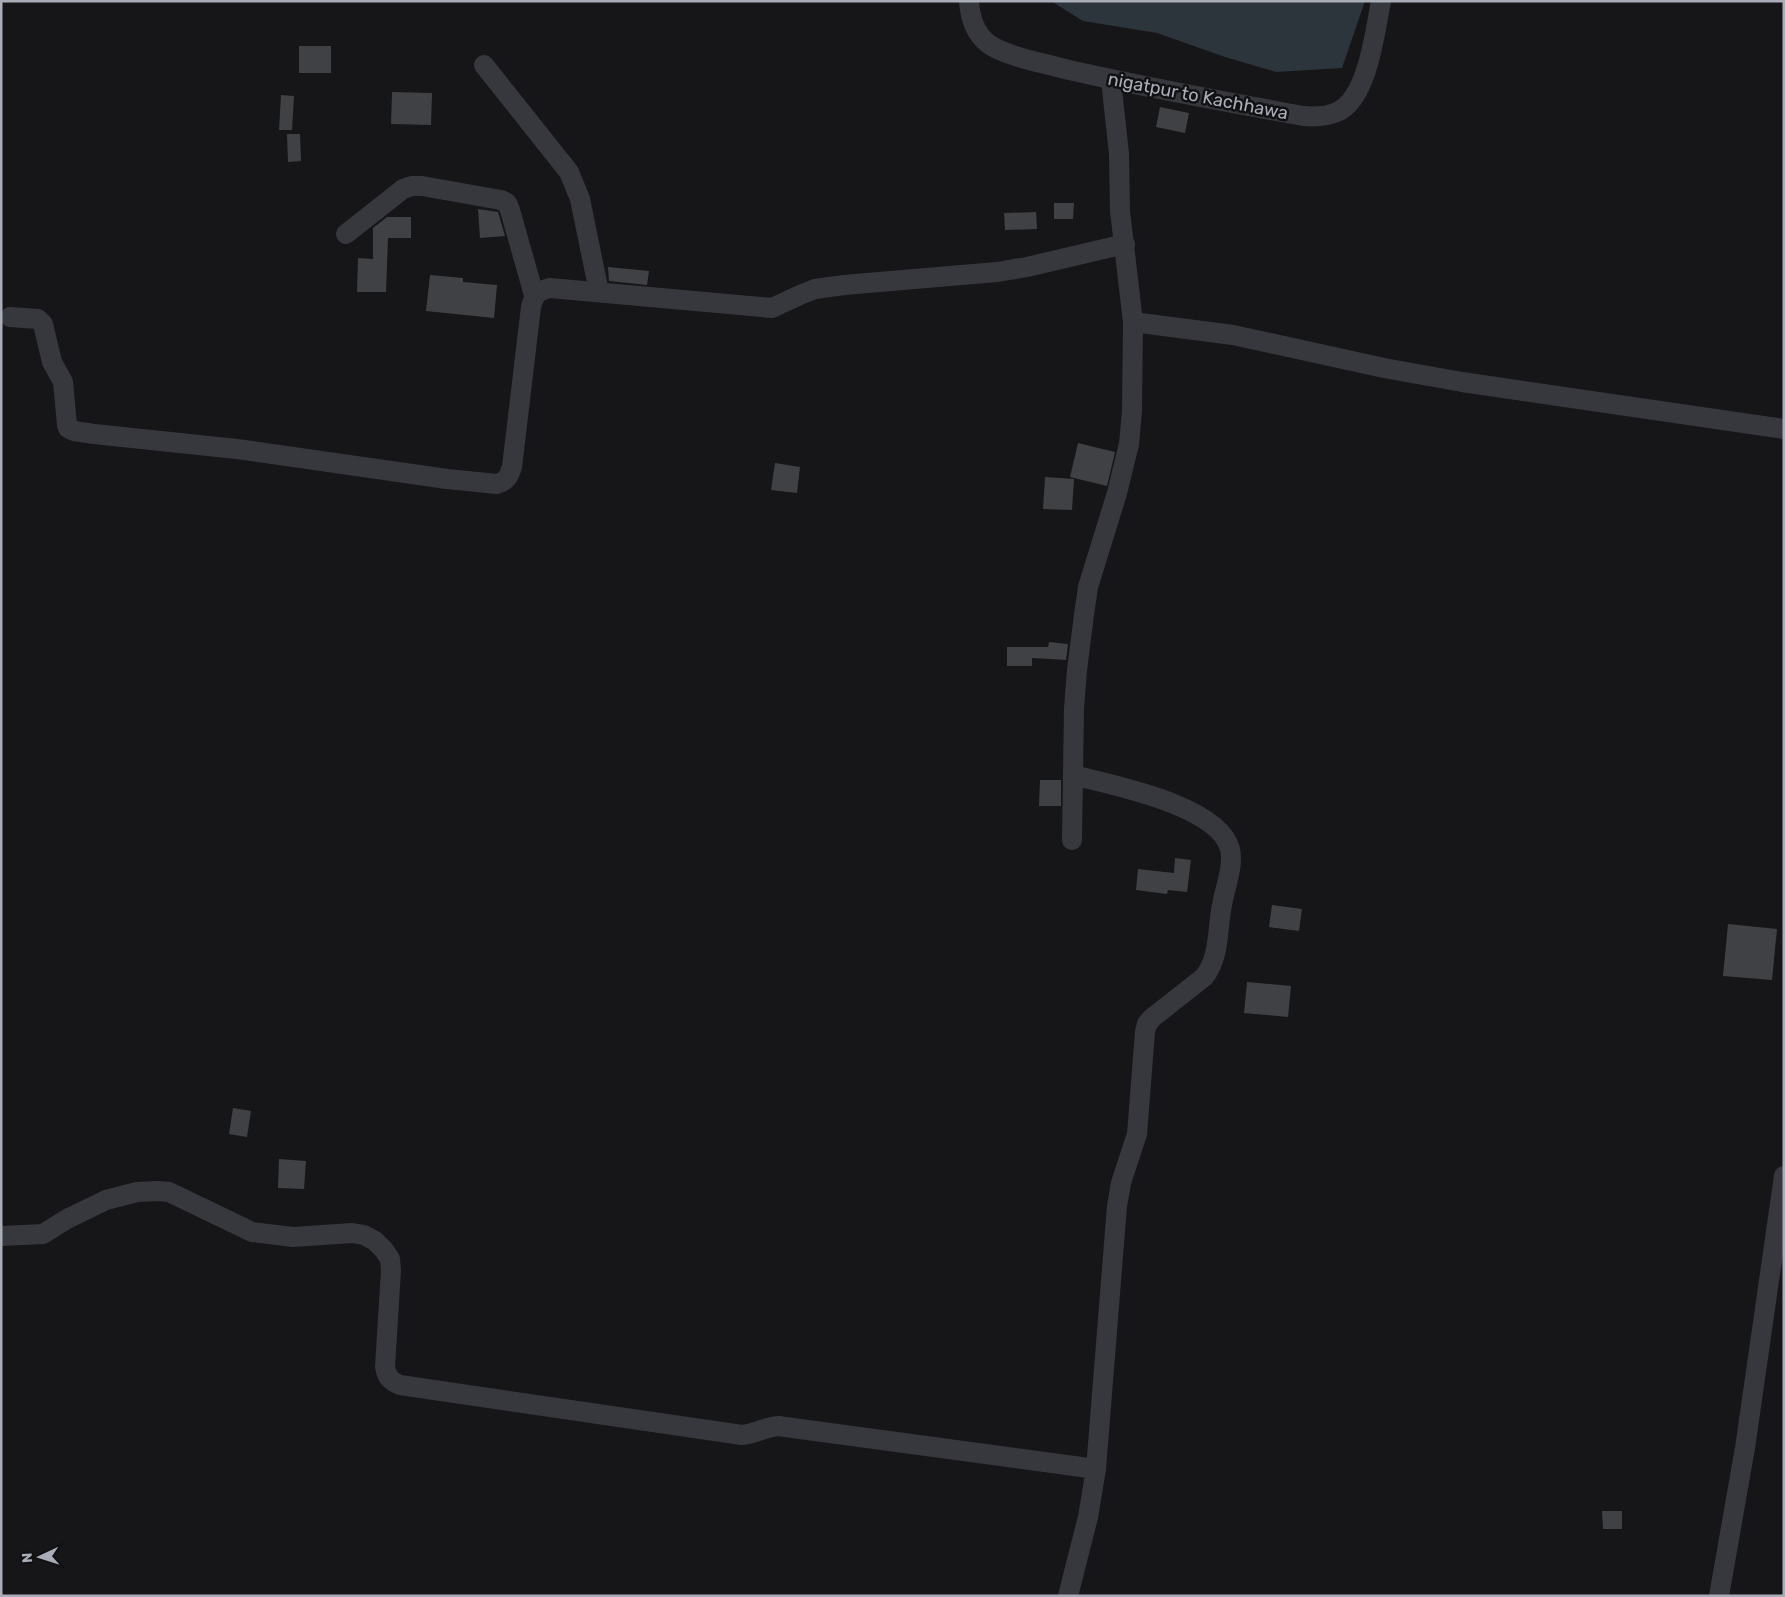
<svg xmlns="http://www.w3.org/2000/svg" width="1785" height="1597" viewBox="0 0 1785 1597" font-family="Rubik,sans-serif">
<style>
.water{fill:#2c353c}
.building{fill:#404145}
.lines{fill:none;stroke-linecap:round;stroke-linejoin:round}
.minor{stroke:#37383d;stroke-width:20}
.labels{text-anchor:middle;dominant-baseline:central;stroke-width:5;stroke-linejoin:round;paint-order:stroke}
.street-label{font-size:18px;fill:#a8adb8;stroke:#111113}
</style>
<rect width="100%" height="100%" fill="#161618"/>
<path class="water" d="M1051,1H1365L1342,68L1276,72L1225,57L1157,33L1083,21Z"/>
<g class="building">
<rect x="299" y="46" width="32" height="27"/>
<path d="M392,92L432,93L431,125L391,124Z"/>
<path d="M281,95L294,96L292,130H279Z"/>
<path d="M1160,107L1189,113L1185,133L1156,127Z"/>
<path d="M287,134H300L301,161L288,162Z"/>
<path d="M1054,203H1074L1073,219H1054Z"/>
<path d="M478,209L498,212L505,236L480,238Z"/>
<path d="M1036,212L1037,229L1005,230L1004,213Z"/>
<path d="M387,217H411V238H388L386,292H357L358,258L373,259V228Z"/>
<path d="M608,267L649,271L647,285L609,281Z"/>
<path d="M430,275L463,278V282L497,285L494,318L426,311Z"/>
<path d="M1078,443L1115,452L1107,486L1070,477Z"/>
<path d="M775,463L800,467L797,493L771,490Z"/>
<path d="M1045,477L1074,479L1072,510L1043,509Z"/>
<path d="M1049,642L1068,644L1066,660L1032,658V666H1007V647H1048Z"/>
<path d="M1040,780H1061V806H1039Z"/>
<path d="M1175,858L1191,860L1187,892L1168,890L1167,894L1136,890L1138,869L1174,873Z"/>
<path d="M1272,905L1302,909L1299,931L1269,927Z"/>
<path d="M1728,924L1777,929L1772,980L1723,976Z"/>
<path d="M1247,982L1291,986L1288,1017L1244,1013Z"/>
<path d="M233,1108L251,1111L247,1137L229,1134Z"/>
<path d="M279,1159L306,1161L304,1189L278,1188Z"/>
<path d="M1602,1511H1622V1529H1603Z"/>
</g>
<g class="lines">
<g class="minor">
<path d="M969,1C970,17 974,31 986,42C1003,56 1040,62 1061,68C1141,87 1223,101 1303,116C1315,117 1326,117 1337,112C1368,99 1375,31 1381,1"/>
<path d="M484,65L569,172L580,199L599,292"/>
<path d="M346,234L403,189L412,186H422L501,200L507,203L510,210L534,295"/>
<path d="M10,317L38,319L43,324L52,362L63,382L67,425L68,428L74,431L94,434L237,449L447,479L497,484C507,481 509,476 512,467L531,307C534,295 537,291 550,288L772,308L800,295L815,289L844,285L997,272L1027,267L1125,244"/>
<path d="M1133,322L1233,335L1384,368L1462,382L1784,429"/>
<path d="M1072,840L1074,708L1077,670L1084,615L1088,587L1117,493L1129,444L1132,411L1133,322L1120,211L1119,154L1111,80"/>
<path d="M1,1236L43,1234L67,1219L106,1200L137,1192L157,1191L169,1192L252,1232L293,1237L352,1233L364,1235L375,1241L384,1250L390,1259L391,1270L385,1367C387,1377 390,1381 400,1385L742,1435C755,1434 765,1427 778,1426L1096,1469"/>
<path d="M1068,1596L1088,1517L1096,1469L1117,1206L1121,1183L1137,1134L1145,1032L1147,1024L1152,1018L1204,977C1220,958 1217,929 1222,905C1225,887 1234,866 1230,849C1219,805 1111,785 1073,775"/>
<path d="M1719,1596L1745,1448L1784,1176"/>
</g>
</g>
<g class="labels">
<g class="street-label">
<text transform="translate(1198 96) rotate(11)">nigatpur to Kachhawa</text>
</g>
</g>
<rect width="1785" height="1597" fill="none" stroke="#a8adb8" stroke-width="5"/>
<g transform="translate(40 1557) rotate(266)" stroke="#111113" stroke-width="4" paint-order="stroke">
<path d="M0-4L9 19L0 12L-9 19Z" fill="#a8adb8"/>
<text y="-8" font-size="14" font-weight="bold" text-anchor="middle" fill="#a8adb8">N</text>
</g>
</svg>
